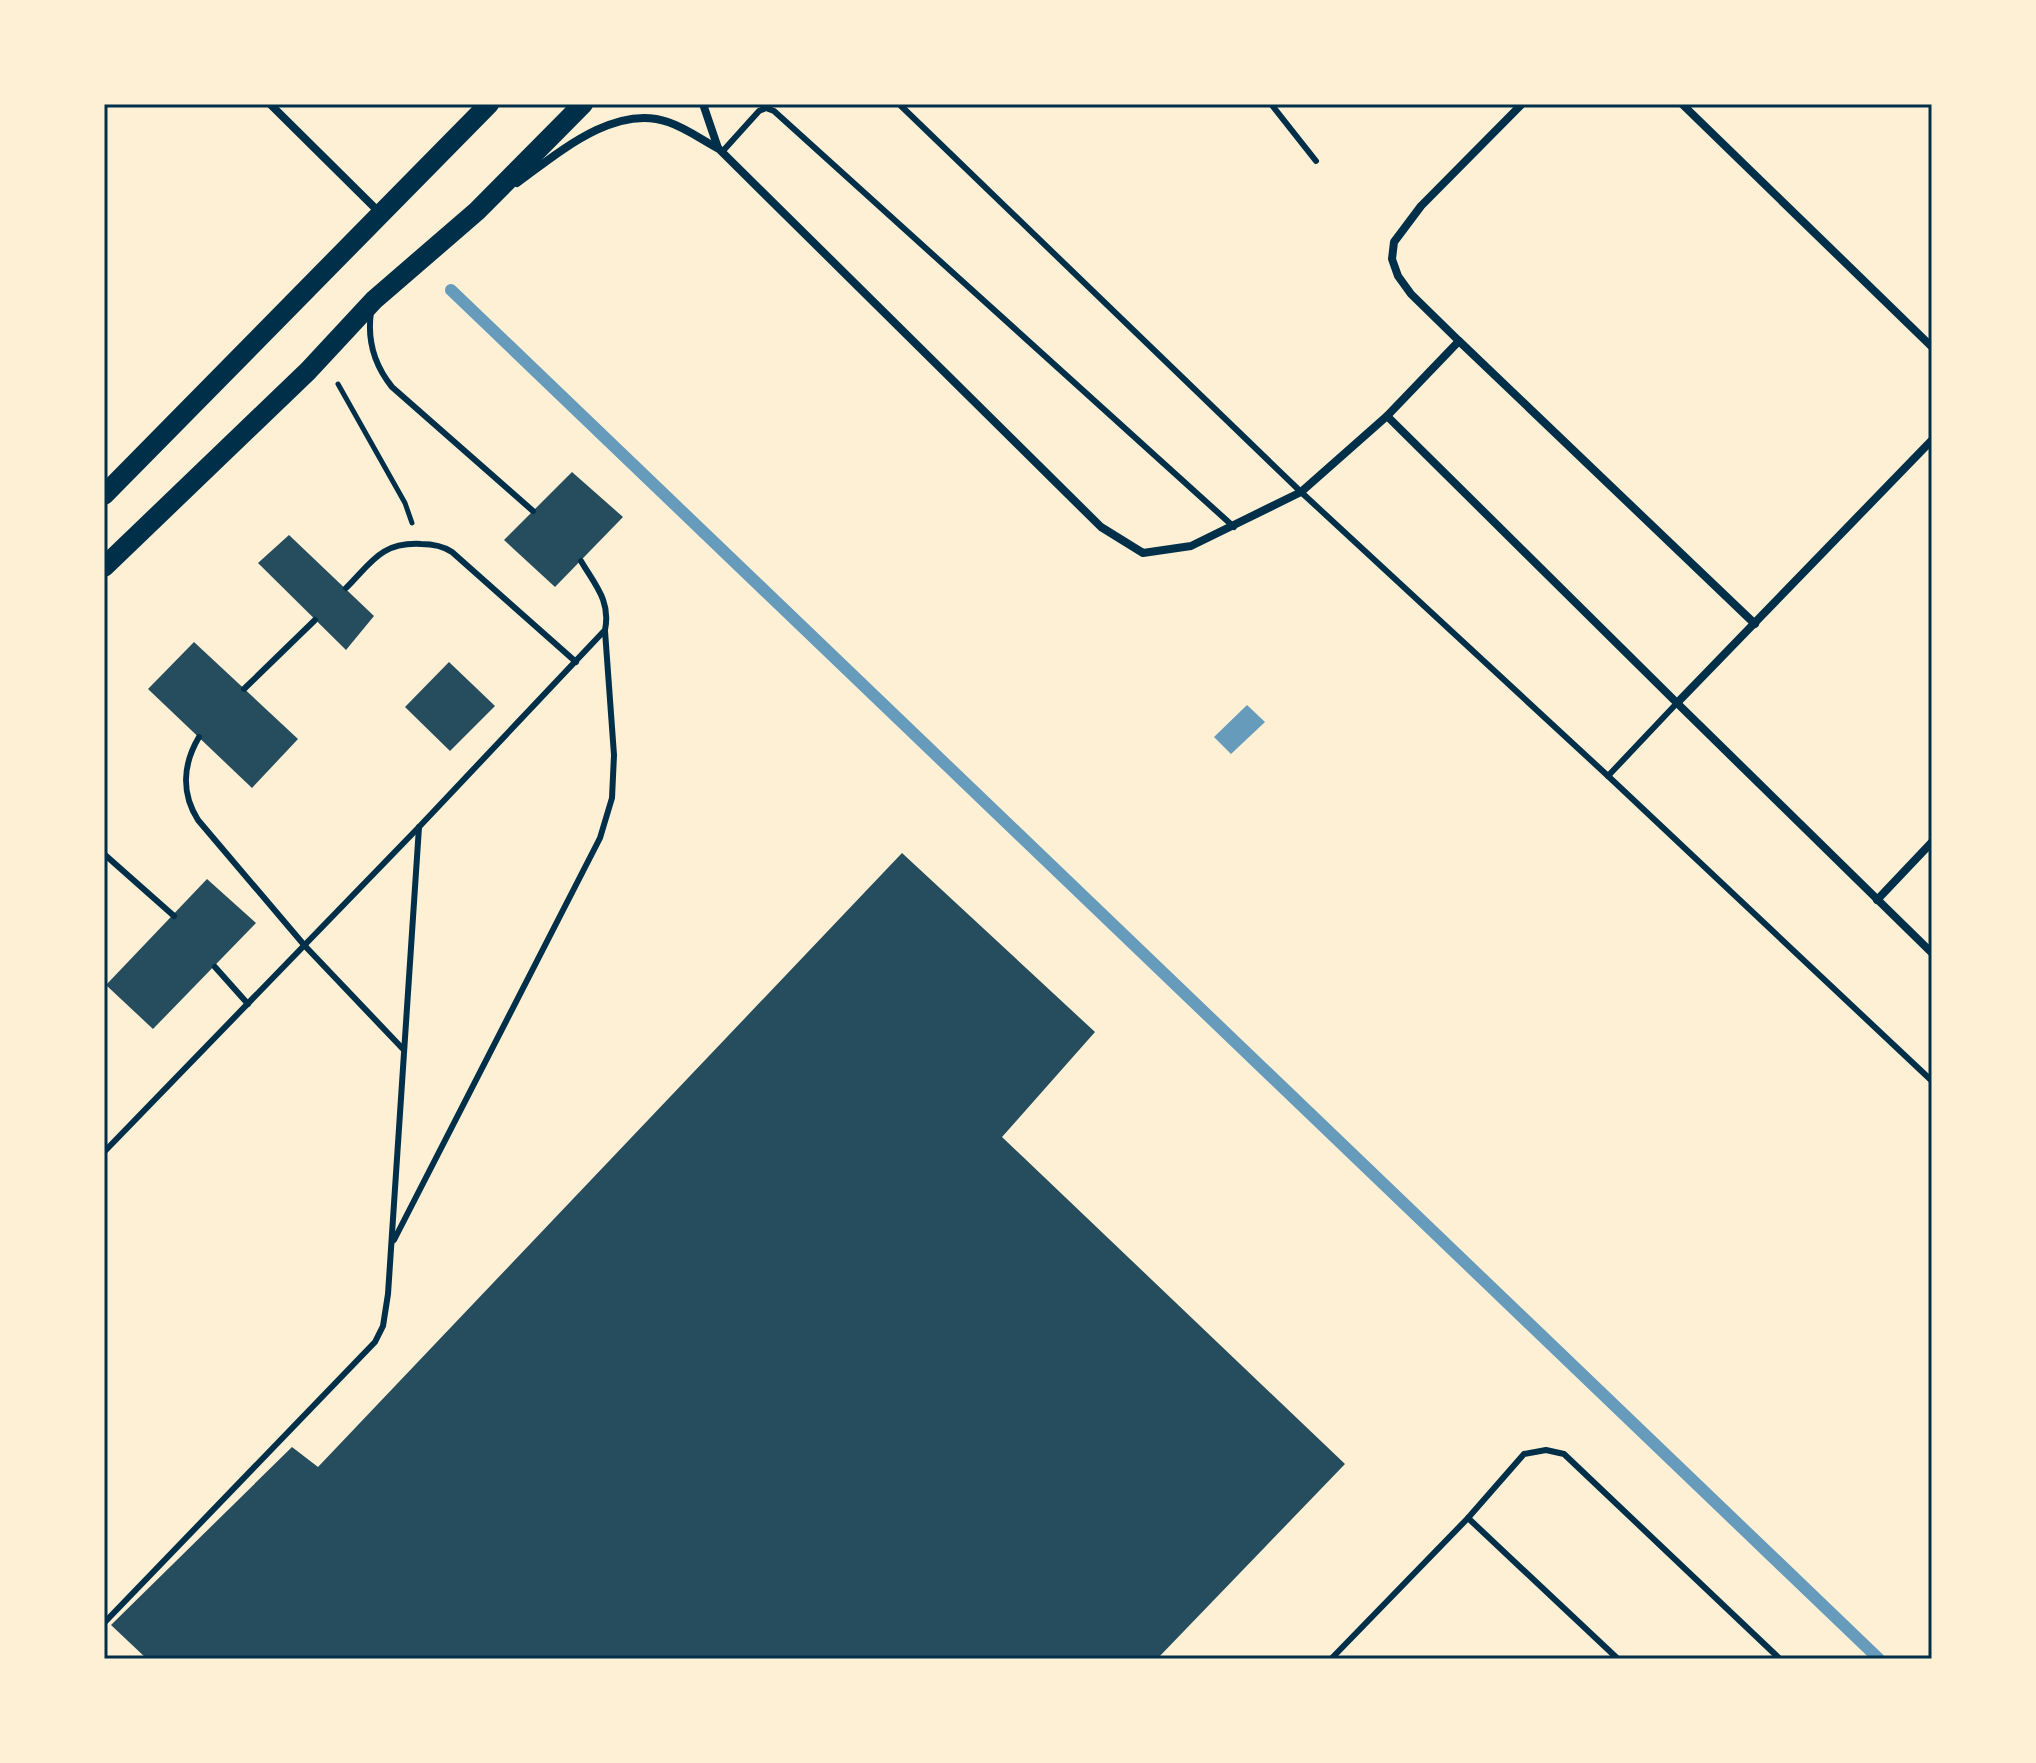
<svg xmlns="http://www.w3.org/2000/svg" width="2036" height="1763" viewBox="0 0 2036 1763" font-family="'Varela Round',sans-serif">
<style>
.water{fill:#669bbc}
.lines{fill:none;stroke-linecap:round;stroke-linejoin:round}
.stream{stroke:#669bbc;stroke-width:12}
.building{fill:#264d5e}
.path{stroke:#003049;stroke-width:5}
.service{stroke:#003049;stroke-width:6}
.minor{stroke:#003049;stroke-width:8}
.primary{stroke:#003049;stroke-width:20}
.neatline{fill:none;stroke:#003049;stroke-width:3}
</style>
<rect width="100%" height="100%" fill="#fdf0d5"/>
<path class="water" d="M1247,705L1265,722L1231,754L1214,737Z"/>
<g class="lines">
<path class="stream" d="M451,290L1879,1659"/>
</g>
<g class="building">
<path d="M572,472L623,517L555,587L504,540Z"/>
<path d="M289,535L374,616L346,650L258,563Z"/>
<path d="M194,642L298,739L252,788L148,689Z"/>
<path d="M449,662L495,706L450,751L405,707Z"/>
<path d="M902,853L1095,1032L1002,1137L1345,1464L1157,1659H147L111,1625L292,1447L318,1467Z"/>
<path d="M207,879L256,923L153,1029L106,985Z"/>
</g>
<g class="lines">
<path class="path" d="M338,384L405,503L412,523"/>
<g class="service">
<path d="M899,104L1301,492L1608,776L1932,1081"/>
<path d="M1271,104L1316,161"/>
<path d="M722,152L759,111L766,108L774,111L1234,527"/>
<path d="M371,312C367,340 375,366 392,387L533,511"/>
<path d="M346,588C372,562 381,542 421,544C433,544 443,546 452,552L576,662"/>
<path d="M244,689L315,620"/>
<path d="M199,737C183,764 181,793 198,820L305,946L403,1049"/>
<path d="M1608,776L1677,703"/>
<path d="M104,854L174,916"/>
<path d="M215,967L248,1004"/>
<path d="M104,1152L419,827L605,630C611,601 595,585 581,561"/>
<path d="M394,1240L600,838L612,798L614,755L605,631"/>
<path d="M1468,1518L1618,1659"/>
<path d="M104,1623L375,1342L383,1326L388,1294L419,827"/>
<path d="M1331,1659L1468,1518L1524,1454L1546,1450L1564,1454L1780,1659"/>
</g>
<g class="minor">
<path d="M270,104L381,214"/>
<path d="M703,104L718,148"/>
<path d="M1682,104L1932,347"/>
<path d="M517,183C557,154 615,103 668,122C686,128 702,140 719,149L1101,527L1143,553L1191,546L1301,492L1387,416L1677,703L1932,440"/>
<path d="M1459,341L1411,294L1398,276L1392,259L1394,242L1421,206L1522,104"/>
<path d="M1387,416L1459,341L1755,624"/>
<path d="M1677,703L1932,953"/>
<path d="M1877,900L1932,842"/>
</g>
<g class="primary">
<path d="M104,495L489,104"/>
<path d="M104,567L308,371L374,300L477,211L583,104"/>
</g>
</g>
<rect width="2036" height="1763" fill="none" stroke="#fdf0d5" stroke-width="212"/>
<rect x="106" y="106" width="1824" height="1551" class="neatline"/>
</svg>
